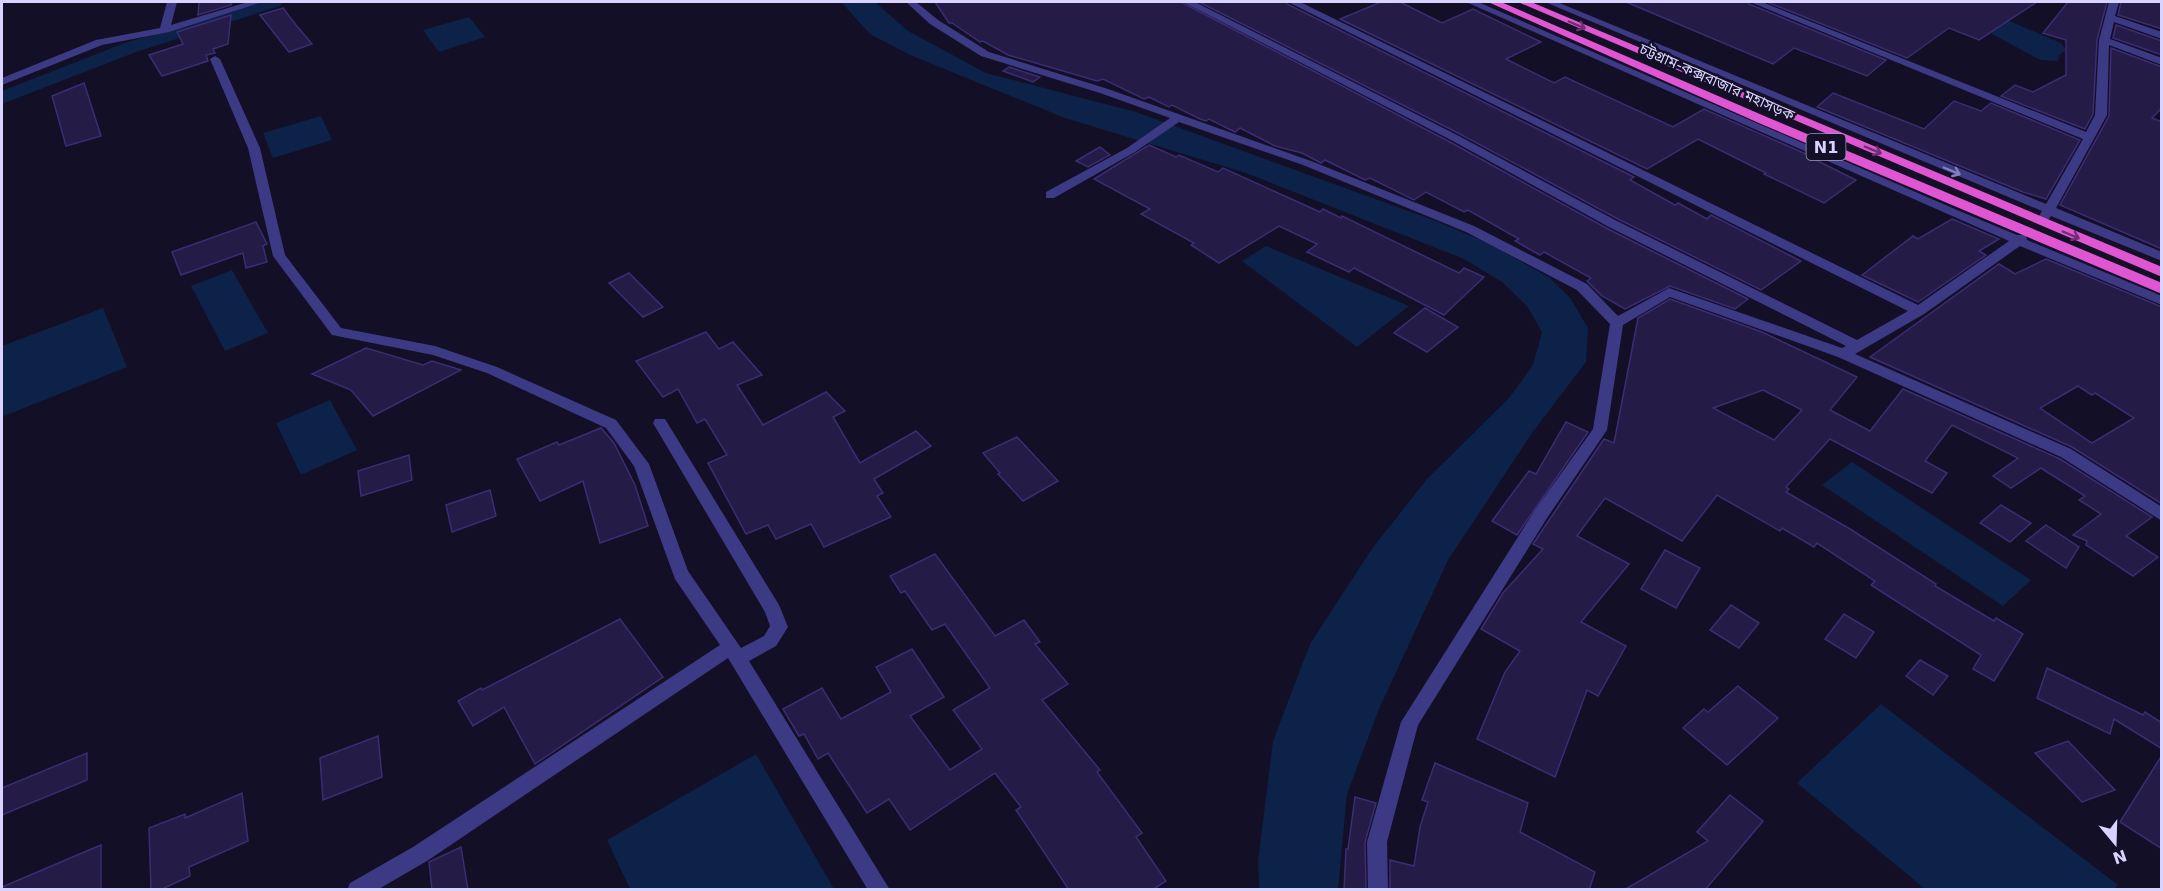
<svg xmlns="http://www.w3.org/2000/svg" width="2163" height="891" viewBox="0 0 2163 891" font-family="'DejaVu Sans','Noto Sans Bengali',sans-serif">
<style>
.water{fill:#0c2248}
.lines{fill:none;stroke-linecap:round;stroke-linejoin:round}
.canal{fill:#0c2248;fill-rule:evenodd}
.building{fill:#241b47;stroke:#3b2d73;stroke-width:1.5;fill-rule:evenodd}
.minor{fill:#3d3a85;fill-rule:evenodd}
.trunk{fill:#e055d1;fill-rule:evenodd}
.oneway{stroke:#6f2e73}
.oneway2{stroke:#837fbc}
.labels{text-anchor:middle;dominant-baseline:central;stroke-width:5;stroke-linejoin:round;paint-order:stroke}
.far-street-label{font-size:15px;fill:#d9d4ff;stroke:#130f26}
.shield{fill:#130f26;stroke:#9e99be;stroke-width:1.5}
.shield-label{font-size:16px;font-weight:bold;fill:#d9d4ff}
</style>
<rect width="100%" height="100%" fill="#130f26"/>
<g class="water">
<path d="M841,2H875L908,31L986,73L1136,112L1433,220L1488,243L1550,278L1571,299L1588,328L1586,362L1532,433L1448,560L1379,709L1347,794L1338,889H1259L1258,861L1273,741L1310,644L1371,550L1427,479L1509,398L1533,365L1542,332L1527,306L1502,282L1464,259L1246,173L1065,118L910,55L870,34Z"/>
<path d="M469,17L485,37L439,52L423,30Z"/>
<path d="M2005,19L2061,43L2066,50L2059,55L2058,61L2040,60L1983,29Z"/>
<path d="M321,116L332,140L273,158L263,133Z"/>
<path d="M1266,246L1409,306L1357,347L1242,261Z"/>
<path d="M232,270L268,333L225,351L191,286Z"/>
<path d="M103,308L127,367L4,416L2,408V346Z"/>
<path d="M330,400L357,450L301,475L276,423Z"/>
<path d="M1852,462L2031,580L2003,606L1822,485Z"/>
<path d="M1881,704L2118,885L2114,890L1925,889L1797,783Z"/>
<path d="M756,754L834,889H630L607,840Z"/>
</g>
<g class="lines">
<path class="canal" d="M257,2H283L280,6L136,52L2,104V91L122,44Z"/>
</g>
<g class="building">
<path d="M199,2H232L231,5L198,15Z"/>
<path d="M935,2H1181L1450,142L1608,229L1748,299L1735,309L1670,286L1625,309L1602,296L1587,281L1591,278L1544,252L1540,255L1515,241L1519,239L1468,210L1464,212L1426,192L1414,200L1370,178L1365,180L1325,160L1321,163L1302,153L1275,146L1240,128L1235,132L1209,119L1206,121L1200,119L1172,105L1169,107L1149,97L1144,99L1103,79L1097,81L1008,55L983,41L980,42L952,23H949Z"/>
<path d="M1199,2H1286L1287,4L1634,177L1630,180L1675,205L1678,203L1707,219L1711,215L1801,261L1761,290L1618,219L1460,134Z"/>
<path d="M1381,2H1400L1442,23L1473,9L1541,42L1506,59L1554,83L1565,77L1673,127L1704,109L1815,158L1814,159L1856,180L1824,203L1764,174L1766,173L1698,139L1647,169L1340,19Z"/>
<path d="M1626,2H1748L1749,4L1886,60L1867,76L1794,48L1773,64Z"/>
<path d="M1767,2H2037L1979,40L1949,28L1907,58Z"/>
<path d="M2068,2H2107L2097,40L2093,114L2085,129L2001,96L2015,85L2033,92L2066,75V40L2043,33Z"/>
<path d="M2121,2H2162V29L2118,15Z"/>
<path d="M283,8L296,25L312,44L289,52L260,15Z"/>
<path d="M231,15L228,44L213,49L215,53L206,55L208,61L162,76L149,55L183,44L177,32Z"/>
<path d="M2116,25L2162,41V55L2113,38Z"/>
<path d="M2111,48L2162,67V108L2152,118L2162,122V249L2060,205L2109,116Z"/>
<path d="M1009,67L1040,77L1033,82L1003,71Z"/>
<path d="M84,83L101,136L66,146L52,96Z"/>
<path d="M1833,93L1924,129L1954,101L1981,111L1991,103L2080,140L2046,199L2023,192L1817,107Z"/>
<path d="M1149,145L1176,157L1179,155L1218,172L1223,168L1320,212L1323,209L1341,218L1342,216L1459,273L1464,268L1484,277L1444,315L1354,268L1349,272L1307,252L1317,244L1279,226L1219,263L1191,245L1194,243L1141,214L1150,209L1094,179Z"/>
<path d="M1100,147L1110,155L1088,167L1076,161Z"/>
<path d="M1952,219L1999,239L1979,251L1986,255L1918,302L1862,275L1913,236L1918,239Z"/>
<path d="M256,222L267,244L263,246L267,262L246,268L243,253L181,275L172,252Z"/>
<path d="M2046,259L2162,307V504L2072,447L1870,357L1999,264L2015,274ZM2078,386L2092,395L2095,393L2134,418L2092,443L2040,408Z"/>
<path d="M629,273L663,307L643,317L609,283Z"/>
<path d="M1670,299L1762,332L1857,377L1830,410L1870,431L1903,389L2060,459L2152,517L2126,536L2158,557L2133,576L2086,545L2087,541L2073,535L2101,514L2079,500L2085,496L2041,468L2011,488L1993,476L2018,458L1952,425L1925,461L1947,473L1932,493L1830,439L1786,487L1789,489L1786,492L1850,529L1936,584L1935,586L1994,621L1996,618L2023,634L1994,681L1973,669L1981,655L1871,585L1875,581L1817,543L1814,547L1782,528L1780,531L1717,495L1682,541L1605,498L1577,536L1629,564L1581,622L1626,646L1598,696L1587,690L1555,777L1477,739L1505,672L1520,651L1481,629L1503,593L1543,549L1533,544L1604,439L1614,443L1638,318ZM1763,390L1802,410L1774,440L1713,408Z"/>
<path d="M1425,308L1458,327L1427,352L1394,333Z"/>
<path d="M706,332L719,349L733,342L762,375L737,385L763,425L826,392L845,411L833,417L860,463L916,431L931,446L874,479L883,493L877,496L891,517L824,547L811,524L776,539L768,525L746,534L708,463L727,455L705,419L697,423L678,389L663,397L636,361Z"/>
<path d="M366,348L423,365L432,361L461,370L373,416L351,390L312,374Z"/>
<path d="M1566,422L1588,432L1517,535L1492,521L1529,471L1536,474Z"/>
<path d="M601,428L614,443L635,485L648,526L600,543L583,481L540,501L517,459L557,442L559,445Z"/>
<path d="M1017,437L1058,481L1023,501L998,474L1000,473L983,453Z"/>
<path d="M409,455L412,480L361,496L358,471Z"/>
<path d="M490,490L496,516L452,532L446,505Z"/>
<path d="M2001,505L2031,523L2010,542L1980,523Z"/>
<path d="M2046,525L2079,547L2066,568L2026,541Z"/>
<path d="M1665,550L1700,568L1676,608L1641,589Z"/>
<path d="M935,554L995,636L1024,620L1040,642L1035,644L1068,684L1042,700L1100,770L1097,772L1142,833L1136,837L1166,881L1152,890H1069L1016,810L1021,807L995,773L910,830L889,799L867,813L828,753L818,759L804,734L799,736L783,709L822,688L841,719L891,692L876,667L912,649L944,697L910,716L950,770L982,749L953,710L990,688L945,624L932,630L905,591L901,593L890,576Z"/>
<path d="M1731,605L1759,623L1739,648L1710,630Z"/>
<path d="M1844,614L1874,632L1856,658L1825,639Z"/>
<path d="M620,619L663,677L535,764L504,707L473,726L458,701L481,688L482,690Z"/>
<path d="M1920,660L1948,676L1933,695L1906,676Z"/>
<path d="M2047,668L2143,715L2145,712L2162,723V749L2114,719L2110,734L2037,698Z"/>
<path d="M1738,686L1778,718L1727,765L1683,728L1704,709L1708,712Z"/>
<path d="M378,736L382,777L323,800L320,758Z"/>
<path d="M2068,741L2115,790L2082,802L2035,753Z"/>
<path d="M87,753V780L2,815V788Z"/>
<path d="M2162,755V849L2120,822Z"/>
<path d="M1435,763L1528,803L1520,832L1595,872L1589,890H1390V860L1414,866L1420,827L1428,802L1422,800Z"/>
<path d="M242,793L248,841L189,867L190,876L160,890H151L149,828L185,814V818Z"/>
<path d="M1730,795L1763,821L1705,890H1624L1708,841L1697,832Z"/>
<path d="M1355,797L1376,803L1365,842L1366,890H1344L1346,849H1348Z"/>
<path d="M101,845V890H2V887Z"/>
<path d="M461,847L468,890H432L429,862Z"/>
</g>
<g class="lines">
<g class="minor">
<path d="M167,2H177L171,25L248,2H262L169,32L102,45L2,85V78L96,40L160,28Z"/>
<path d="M906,2H916L938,20L989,52L1108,89L1311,161L1474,226L1587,284L1618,316L1669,288L1842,348L1846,346L1609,227L1451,140L1183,2H1195L1459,136L1617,221L1857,340L1908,311L1288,2H1300L1918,305L2009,241L1466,2H1478L1957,210L2017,235H2026L2027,240L2162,296V305L2020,246L1924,314L1855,354L2071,449L2162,507V521L2061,457L1838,357L1670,297L1623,325L1607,430L1547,518L1418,725L1387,842L1388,890H1368L1367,842L1401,722L1535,510L1593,429L1610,324L1577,290L1466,232L1303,165L1179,122L1135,152L1054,198H1046V192L1127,148L1170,118L1100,93L981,56L930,24Z"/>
<path d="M1545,2H1557L2046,204L2083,139L1750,2H1762L2086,132L2095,115L2099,40L2109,2H2119L2115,16L2162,32V39L2114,22L2110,39L2162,58V65L2109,45L2107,115L2056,208L2162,252V261L2051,216L2049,219H2041L2039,216L2042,211Z"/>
<path d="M215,56L220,59L260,148L285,255L341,328L435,346L497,367L616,420L649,464L688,571L741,648L764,636L770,626L765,612L653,423L655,419H665L779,605L788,627L776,646L749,661L890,890H868L728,658L427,861L377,890H347L350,883L413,847L720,645L675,579L634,466L606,428L487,373L433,355L332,335L273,256L248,148L210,59Z"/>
</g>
<g class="trunk">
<path d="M1488,2H1501L1769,118L2162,283V294L1761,124Z"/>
<path d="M1518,2H1531L2162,267V277Z"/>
</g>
</g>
<defs><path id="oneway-shaft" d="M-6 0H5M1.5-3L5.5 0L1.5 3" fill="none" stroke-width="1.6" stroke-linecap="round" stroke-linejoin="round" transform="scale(1.5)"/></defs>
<g class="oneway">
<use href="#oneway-shaft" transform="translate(1577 25) rotate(23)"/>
<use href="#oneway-shaft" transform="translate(1873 150) rotate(23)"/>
<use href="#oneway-shaft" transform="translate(2071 235) rotate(23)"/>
</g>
<use class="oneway2" href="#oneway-shaft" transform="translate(1952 171) rotate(23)"/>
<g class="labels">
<g class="far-street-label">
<text transform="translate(1717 82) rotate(24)">চট্টগ্রাম-কক্সবাজার মহাসড়ক</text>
</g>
<rect class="shield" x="1806.5" y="134" width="39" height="26" rx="4.5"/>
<g class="shield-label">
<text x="1826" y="147">N1</text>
</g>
</g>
<rect width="2163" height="891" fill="none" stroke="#d9d4ff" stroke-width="6"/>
<g transform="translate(2115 843) rotate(161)" stroke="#130f26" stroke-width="4.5" paint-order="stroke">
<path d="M0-4.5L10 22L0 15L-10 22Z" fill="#d9d4ff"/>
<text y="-9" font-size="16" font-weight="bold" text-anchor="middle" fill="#d9d4ff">N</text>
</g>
</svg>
